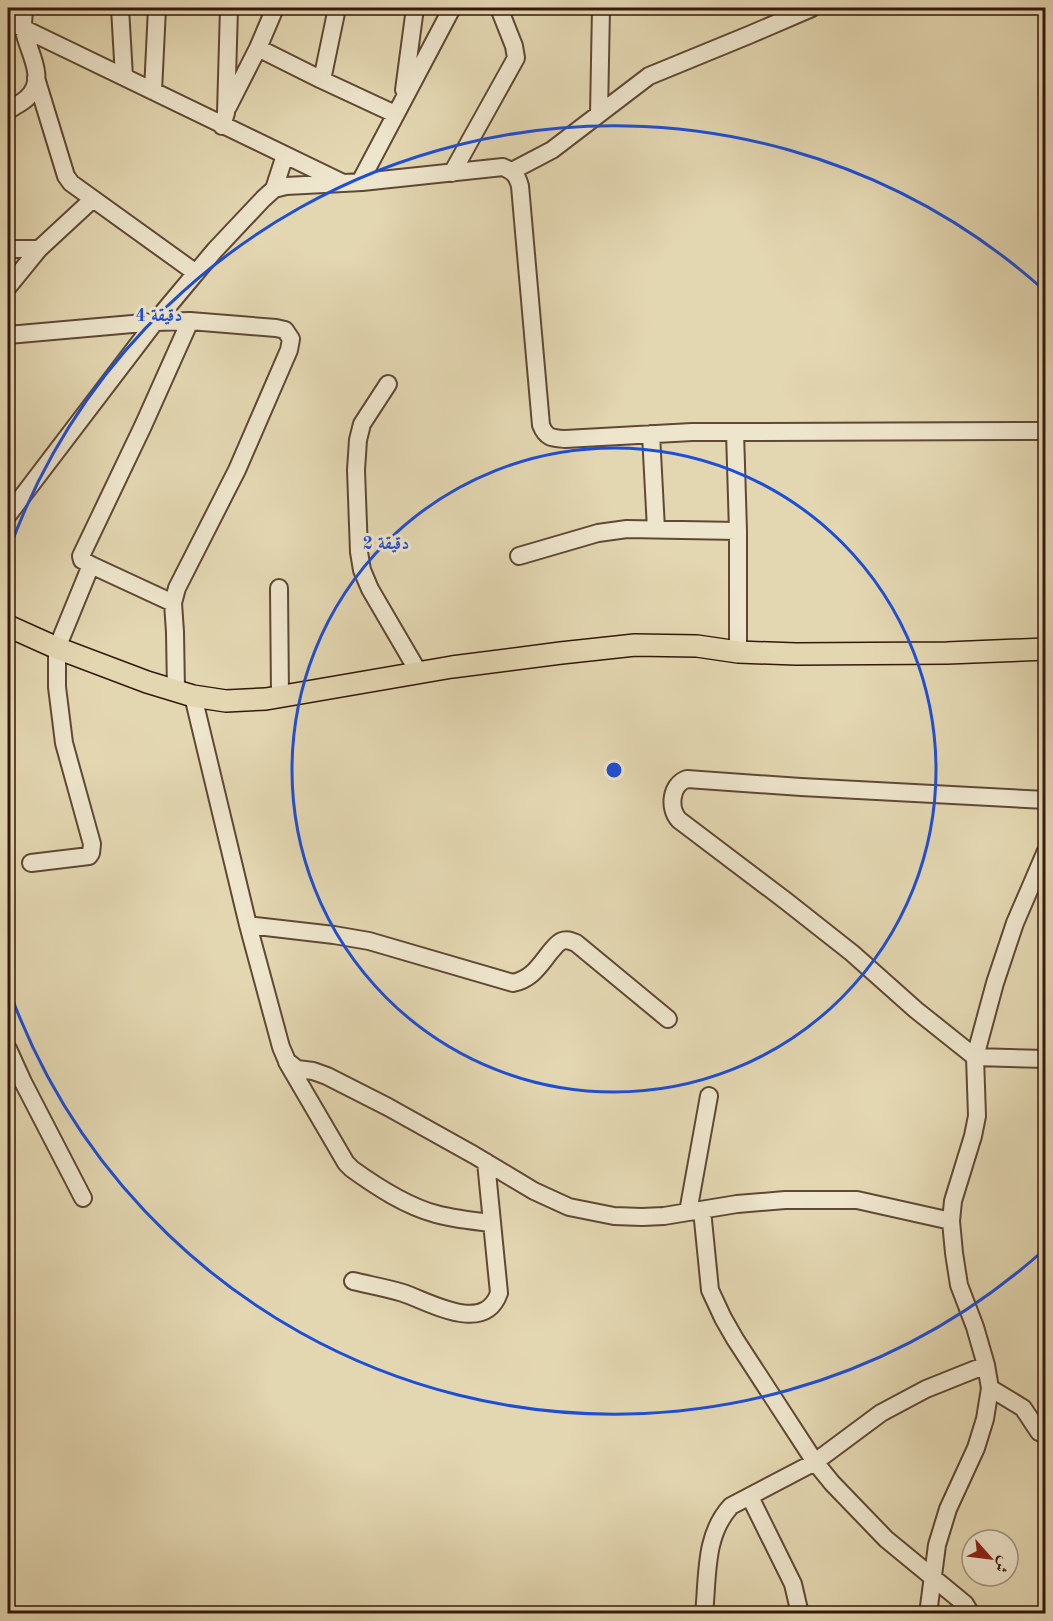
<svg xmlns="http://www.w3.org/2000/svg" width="1053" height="1621" viewBox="0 0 1053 1621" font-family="'Old Standard TT',Amiri,serif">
<rect width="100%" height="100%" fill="#e3d7b1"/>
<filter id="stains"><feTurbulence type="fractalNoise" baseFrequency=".00333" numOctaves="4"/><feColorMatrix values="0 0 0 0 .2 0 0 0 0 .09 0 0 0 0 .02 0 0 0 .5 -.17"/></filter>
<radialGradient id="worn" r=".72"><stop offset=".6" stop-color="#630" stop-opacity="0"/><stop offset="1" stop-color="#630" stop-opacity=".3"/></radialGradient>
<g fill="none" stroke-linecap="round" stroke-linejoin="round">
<g stroke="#604834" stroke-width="20">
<path id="minor" d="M120 8 124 77 343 183
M8 21 124 77
M258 48 322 80 395 114
M36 78 66 176 71 183 196 273
M322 80 337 8
M404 90 415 8
M153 91 157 8
M228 107 258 48 275 8
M8 111C14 106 22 103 27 98 48 79 28 52 24 31 22 24 24 15 24 8
M599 114 601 8
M222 126 226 113 229 8
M512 171 552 150 649 76 749 35 812 8
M452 173 516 58 514 46 499 8
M360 182 452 8
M274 189 285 155
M8 249H39L93 199
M8 287 39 249
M8 335 155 322 190 321 276 328 285 330 291 339 289 350 237 470 177 588 173 603 175 632 176 691
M388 384 362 424 358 440 356 470 359 552 362 570 370 589 419 673
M735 432 738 531V652
M651 434 656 529
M8 515 155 322 215 250 263 199 274 189 286 186 362 182 503 167C514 172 517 175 520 186L541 425C546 438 552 438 565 439L692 432H735L1046 431
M519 556 598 533 627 529 738 531
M91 565 173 603
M279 588 280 696
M193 696 248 925 281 1047 287 1061 297 1069 313 1071 327 1076 388 1107 474 1155 534 1191 569 1207 614 1216 642 1217 664 1216 737 1204 785 1200H857L951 1221
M1046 800 801 787 687 779C671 784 668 808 679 820L786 901 852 953 916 1010 975 1057 1046 1059
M31 863 89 856 91 853 92 844 64 743 57 687V648L91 565 82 560 81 556 143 426 190 321
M248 925 334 935 369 941 513 983C532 979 539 966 551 951 554 948 557 943 562 941 567 939 571 941 576 943L668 1019
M8 1049 23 1082 83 1198
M287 1062 346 1163 352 1169C377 1187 406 1206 436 1214 454 1219 473 1221 492 1223
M702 1210 710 1290 723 1318 735 1339 815 1462 832 1483 886 1539 965 1604 971 1614
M688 1212 709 1096
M353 1281C369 1285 387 1288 403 1293 430 1302 484 1335 499 1293L486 1162
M990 1388 1023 1408 1039 1432 1046 1435
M750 1497 793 1584 800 1614
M704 1614C708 1576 704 1535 731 1506L815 1462 881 1413 926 1389 986 1365
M928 1614 937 1545 948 1509 976 1448 985 1419 990 1388 986 1365 975 1327 959 1285 954 1253 951 1221 953 1201 973 1136 977 1116 975 1057 995 983 1015 923 1046 851"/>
</g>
<g stroke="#34180b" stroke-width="24">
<path id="major" d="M8 626 57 648 147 682 193 696 226 701 266 699 452 667 561 653 635 645 697 646 738 652 796 654 947 653 1046 649"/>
</g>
<use href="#minor" stroke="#ede5cc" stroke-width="16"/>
<use href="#major" stroke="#e3d7b1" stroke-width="21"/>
</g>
<g fill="none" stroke="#1d4ed8" stroke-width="3">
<circle cx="614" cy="770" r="322"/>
<path d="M1045 1249A644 644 0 0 1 9 990M9 550A644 644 0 0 1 1045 291"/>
</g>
<circle cx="614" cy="770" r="9" fill="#1d4ed8" stroke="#ede5cc" stroke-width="3"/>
<g font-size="18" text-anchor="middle" font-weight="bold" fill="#1d4ed8" stroke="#ede5cc" stroke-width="6" stroke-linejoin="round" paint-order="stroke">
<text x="159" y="321">4 دقيقة</text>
<text x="386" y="549">2 دقيقة</text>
</g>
<rect width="1053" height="1621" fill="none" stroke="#e3d7b1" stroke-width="30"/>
<rect x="9" y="9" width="1035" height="1603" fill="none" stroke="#34180b" stroke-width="3"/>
<rect x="15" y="15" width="1023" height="1591" fill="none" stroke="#34180b" stroke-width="1.5"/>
<g transform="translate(990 1558) rotate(118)"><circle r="28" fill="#ede5cc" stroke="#a3937f" stroke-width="1.5"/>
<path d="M0-4.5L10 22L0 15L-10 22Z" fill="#8f2418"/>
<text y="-9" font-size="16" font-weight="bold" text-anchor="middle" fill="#34180b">ش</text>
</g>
<rect width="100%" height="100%" filter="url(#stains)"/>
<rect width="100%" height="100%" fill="url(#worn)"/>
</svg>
